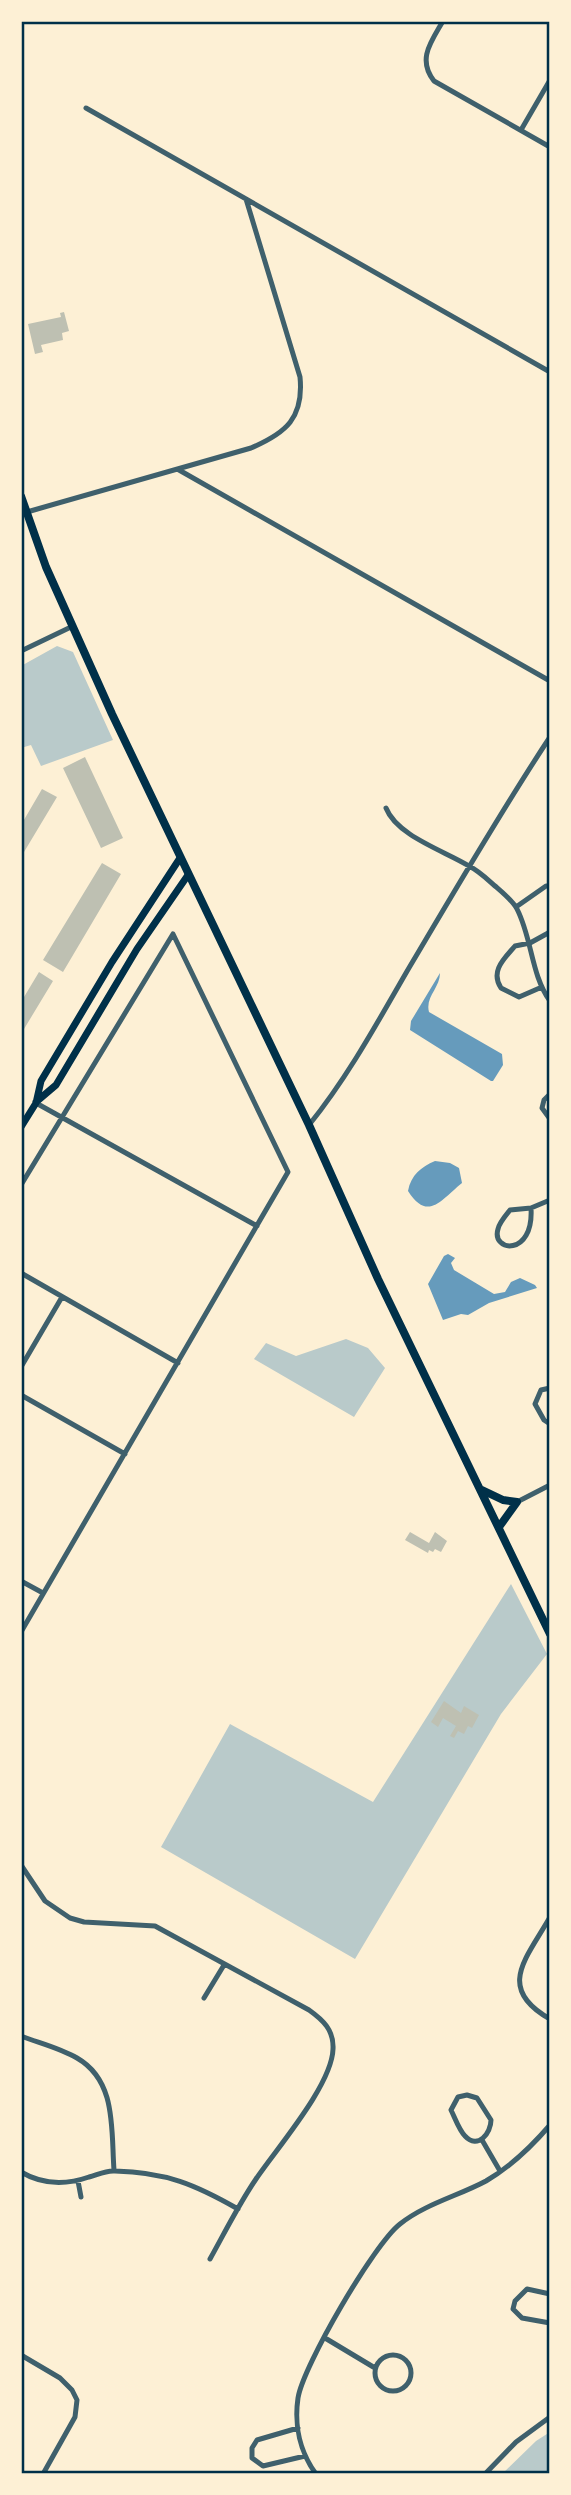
<svg xmlns="http://www.w3.org/2000/svg" width="571" height="2495" viewBox="0 0 571 2495" font-family="Cabin,sans-serif">
<rect width="100%" height="100%" fill="#fdf0d5"/>
<path fill="#b9caca" d="M57 646 73 652 113 740 41 766 31 745 21 748V666Z
M346 1339 368 1348 385 1368 354 1417 254 1359 266 1343 296 1356Z
M511 1584 547 1654 501 1714 355 1959 161 1847 230 1724 373 1802Z
M550 2432V2474H502L536 2441Z"/>
<path fill="#669bbc" d="M440 973C440 988 425 997 429 1012L502 1054 503 1065 493 1081H491L410 1030 411 1021Z
M435 1161 450 1163 459 1168 462 1183C441 1200 428 1222 408 1191 411 1175 421 1167 435 1161Z
M448 1254 455 1258 451 1263 454 1270 494 1294 505 1292 511 1282 520 1278 535 1285 537 1288 489 1303 468 1315 461 1314 443 1320 428 1284 444 1256Z"/>
<path fill="#bec0b2" d="M64 312 69 331 62 333 63 340 41 345 43 352 35 354 28 324 61 317 60 313Z
M85 757 123 838 101 848 63 768Z
M42 789 57 797 21 857V825Z
M102 863 121 874 63 972 43 960Z
M39 972 53 981 21 1034V1002Z
M410 1532 429 1543 435 1532 447 1541 441 1552 435 1549 433 1552 429 1550 428 1553 405 1540Z
M444 1701 461 1713 464 1706 479 1715 472 1728 468 1726 464 1734 458 1731 454 1738 450 1736 456 1726 443 1718 438 1727 431 1722Z"/>
<g fill="none" stroke-linecap="round" stroke-linejoin="round">
<path stroke="#3f606c" stroke-width="5" d="M443 21C431 42 417 59 434 81L550 147
M86 108 550 372
M521 130 550 80
M179 470 550 681
M27 512 251 448C286 433 304 418 300 377L246 199
M21 651 71 627
M386 808C397 836 445 851 469 866 479 871 487 879 495 886 502 892 513 901 517 909 532 938 531 975 550 1001
M516 907 546 886H550
M542 987 519 997 501 988C490 971 504 959 515 946L530 943 550 932
M550 1094 544 1100 542 1108 550 1119
M36 1103 257 1226
M309 1125C347 1078 376 1025 406 973 453 894 499 814 550 737
M21 1185 173 934 288 1172 21 1632
M531 1208C534 1257 491 1252 498 1229 499 1223 506 1215 510 1210L531 1208 550 1200
M21 1273 178 1363
M21 1367 62 1297
M550 1388 541 1390 535 1404 544 1420 550 1424
M21 1395 125 1454
M517 1502 550 1485
M21 1581 43 1593
M21 1865 45 1901 70 1918 84 1922 155 1926 309 2010C323 2020 334 2030 333 2049 332 2085 277 2148 256 2179 239 2204 225 2232 210 2259
M550 1917C527 1958 495 1988 550 2019
M204 1998 224 1965
M21 2036C39 2043 60 2048 77 2058 117 2081 111 2130 114 2170
M467 2095 477 2098 491 2120C491 2133 478 2150 465 2136 459 2130 455 2118 451 2110L458 2097Z
M482 2140 500 2171
M21 2172C43 2185 66 2185 89 2177 97 2175 106 2170 115 2171 166 2172 196 2185 238 2209
M78 2181 81 2197
M550 2294 527 2289 515 2301 513 2309 522 2318 550 2323
M325 2338 375 2368
M375 2373a18 18 0 1 1 36 0a18 18 0 1 1-36 0Z
M21 2355 60 2378 72 2390 77 2400 75 2417 43 2474
M298 2428 257 2440 252 2448V2458L263 2466 305 2456
M316 2474C300 2452 294 2425 298 2398 303 2366 374 2244 400 2224 425 2204 458 2196 486 2181 510 2167 532 2146 550 2125
M485 2474 516 2442 550 2417"/>
<path stroke="#003049" stroke-width="7" d="M36 1102 56 1085 137 949 188 875
M21 1127 36 1103 41 1081 112 962 180 858"/>
<path stroke="#003049" stroke-width="8" d="M21 496 46 567 112 714 309 1125 378 1279 550 1634
M482 1490 503 1500 517 1502 499 1527"/>
</g>
<rect width="571" height="2495" fill="none" stroke="#fdf0d5" stroke-width="46"/>
<rect x="23" y="23" width="525" height="2449" fill="none" stroke="#003049" stroke-width="2.5"/>
</svg>
